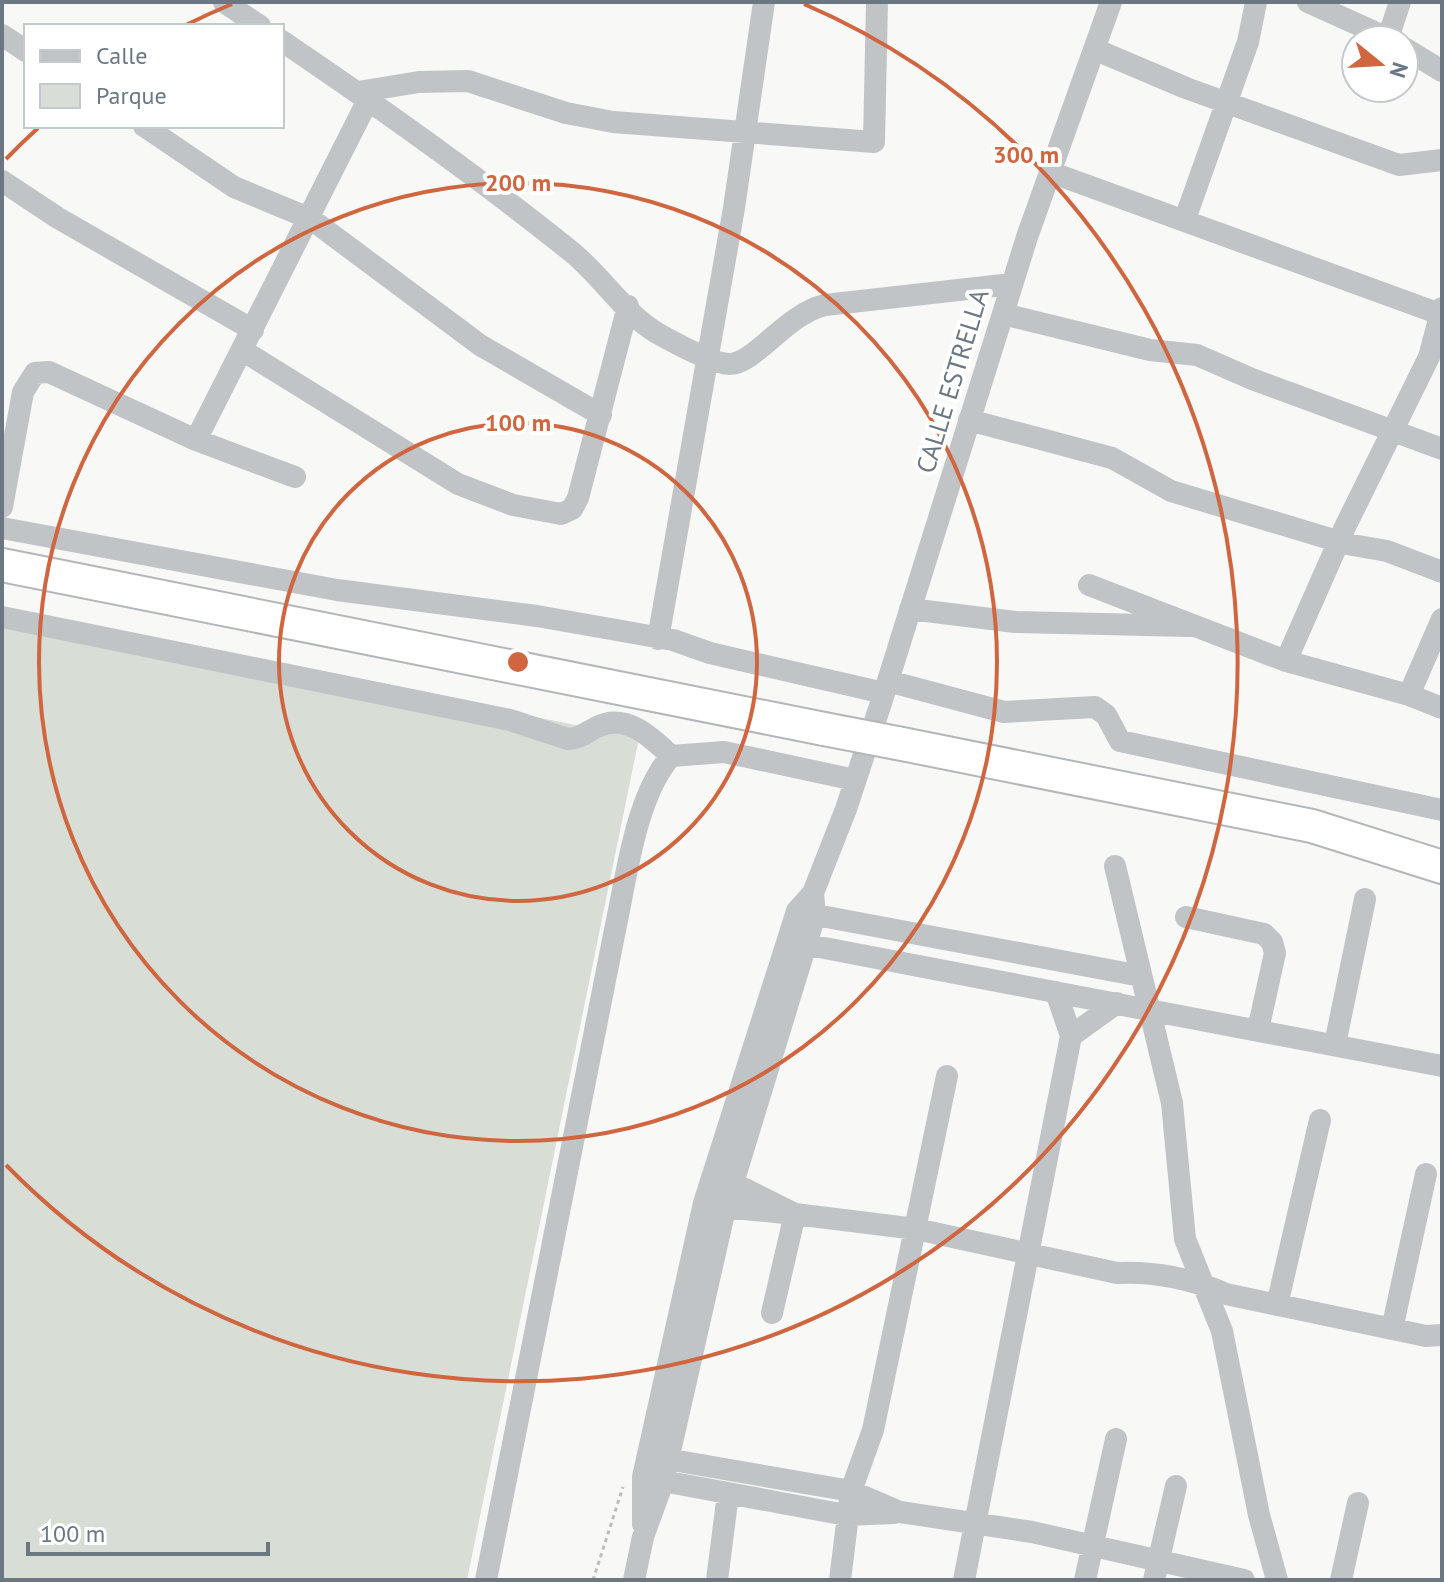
<svg xmlns="http://www.w3.org/2000/svg" width="1444" height="1582" viewBox="0 0 1444 1582" font-family="'PT Sans',sans-serif">
<rect width="100%" height="100%" fill="#f8f8f6"/>
<path fill="#d8ddd6" d="M2 608 639 738 467 1580H2Z"/>
<g fill="none" stroke-linecap="round" stroke-linejoin="round">
<g stroke="#b4b7ba" stroke-width="36">
<path id="highway" d="M2 565 824 729
M897 743 1312 826 1442 867"/>
</g>
<path stroke="#babdbf" stroke-width="3" stroke-dasharray="4 4" stroke-linecap="butt" d="M593 1580 623 1487"/>
<path stroke="#c0c4c7" stroke-width="22" d="M224 2 260 26
M1308 2 1392 40
M2 35 26 51
M1388 38 1400 2
M282 41C381 108 480 178 573 253 602 277 625 314 657 333 673 342 711 363 729 364 754 365 786 314 825 305L1012 284
M1404 48 1442 71
M1094 49 1186 88 1399 165 1442 160
M358 92 419 82 468 81 566 113 613 122 874 142 877 2
M144 126 234 187 311 219 480 345 601 415
M1050 172 1440 314
M2 181 58 218 253 330
M1185 219 1248 42 1256 2
M1003 314 1150 350 1197 355 1252 379 1442 449
M242 350 458 484 513 505 561 514 572 509 578 498 628 306
M969 420 1112 458 1171 491 1347 544 1387 551 1442 572
M196 440 368 100
M2 507 23 392 35 373 49 372 196 440 295 477
M2 528 337 590 537 616 673 640 710 653 884 693
M1089 585 1286 661 1409 695 1442 619
M910 609 1015 622 1188 626
M2 617 510 720 568 739C579 739 587 732 597 727 626 712 652 738 671 756
M658 639 734 208 764 2
M1286 661 1345 527 1429 357 1442 308
M888 681 1004 712 1095 707 1106 715 1120 741 1442 810
M1409 695 1442 708
M1115 866 1172 1103 1185 1239 1222 1331 1259 1515 1277 1580
M800 912 1141 976
M1186 917 1264 934 1272 942 1275 953 1258 1030
M793 942 1442 1066
M1071 1036 1117 1003
M1335 1044 1365 899
M712 1177 733 1183 795 1214 916 1229 1117 1273C1154 1271 1193 1279 1226 1294L1426 1336 1442 1335
M713 1206 795 1214 772 1313
M1277 1305 1320 1120
M1392 1329 1426 1174
M655 1457 851 1491 900 1512 1032 1532 1244 1580
M652 1479 846 1515 894 1513
M643 1524V1477L704 1203 797 911 813 893
M486 1580 616 925C627 874 636 796 671 756L724 752 855 780
M634 1580 643 1537 663 1482 725 1209 815 915 813 893 846 809 881 703 1027 237 1111 2
M717 1580 728 1494
M840 1580 851 1491 873 1430 947 1076
M964 1580 1071 1036 1056 992
M1085 1580 1116 1439
M1154 1580 1176 1486
M1341 1580 1358 1503"/>
<use href="#highway" stroke="#fff" stroke-width="32"/>
<g stroke="#b4b7ba" stroke-width="36" stroke-linecap="butt">
<path id="highway-bridge" d="M824 729 897 743"/>
</g>
<use href="#highway-bridge" stroke="#fff" stroke-width="32"/>
</g>
<g fill="none" stroke="#cf6640" stroke-width="4">
<circle cx="518" cy="662" r="239"/>
<circle cx="518" cy="662" r="479"/>
<path d="M6 159A718 718 0 0 1 38 128M186 25A718 718 0 0 1 232 4M804 4A718 718 0 1 1 6 1165"/>
</g>
<g text-anchor="middle" dominant-baseline="central" stroke-width="8" stroke-linejoin="round" paint-order="stroke">
<g font-size="26" fill="#6b7884" stroke="#fff">
<text transform="translate(952 381) rotate(-73)">CALLE ESTRELLA</text>
</g>
</g>
<circle cx="518" cy="662" r="12" fill="#cf6640" stroke="#fff" stroke-width="4"/>
<g font-size="24" text-anchor="middle" font-weight="bold" fill="#cf6640" stroke="#fff" stroke-width="8" stroke-linejoin="round" paint-order="stroke">
<text x="1026" y="163">300 m</text>
<text x="518" y="191">200 m</text>
<text x="518" y="431">100 m</text>
</g>
<rect width="1444" height="1582" fill="none" stroke="#6b7884" stroke-width="8"/>
<rect x="24" y="24" width="260" height="104" fill="#ffffff" stroke="#c4c9ce" stroke-width="2"/>
<rect x="40" y="50" width="40" height="12" fill="#c0c4c7" stroke="#c4c9ce" stroke-width="2"/>
<text x="96" y="64" font-size="24" fill="#6b7884">Calle</text>
<rect x="40" y="84" width="40" height="24" fill="#d8ddd6" stroke="#c4c9ce" stroke-width="2"/>
<text x="96" y="104" font-size="24" fill="#6b7884">Parque</text>
<g transform="translate(1380 64) rotate(108)"><circle r="38" fill="#ffffff" stroke="#c4c9ce" stroke-width="2"/>
<path d="M0-6L14 30L0 20L-14 30Z" fill="#cf6640"/>
<text y="-12" font-size="22" font-weight="bold" text-anchor="middle" fill="#6b7884">N</text>
</g>
<path d="M28 1542v12h240v-12" fill="none" stroke="#6b7884" stroke-width="4"/>
<text x="40" y="1542" font-size="24" fill="#6b7884" stroke="#ffffff" stroke-width="6" paint-order="stroke">100 m</text>
</svg>
